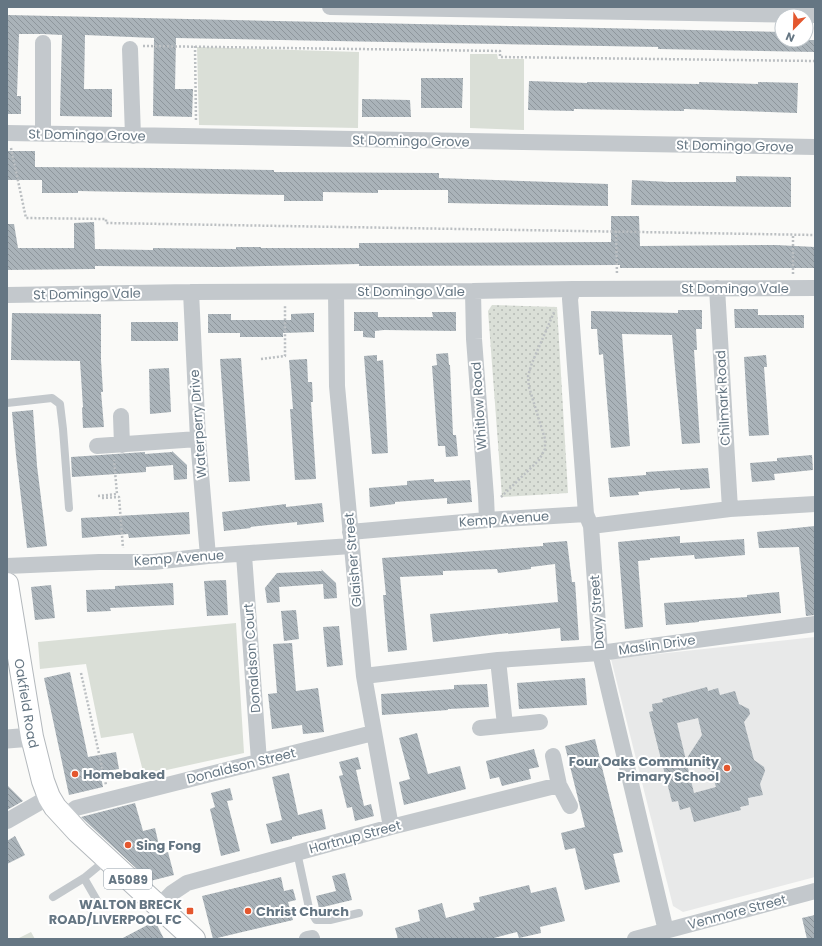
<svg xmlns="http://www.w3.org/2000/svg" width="822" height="946" viewBox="0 0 822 946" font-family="Poppins,sans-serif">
<defs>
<pattern id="park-dots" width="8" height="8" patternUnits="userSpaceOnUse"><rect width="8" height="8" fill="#dadfd7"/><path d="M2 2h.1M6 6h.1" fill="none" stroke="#b4b9b4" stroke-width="1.8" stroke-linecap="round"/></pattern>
<pattern id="building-back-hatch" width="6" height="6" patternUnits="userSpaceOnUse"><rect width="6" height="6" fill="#aab3b9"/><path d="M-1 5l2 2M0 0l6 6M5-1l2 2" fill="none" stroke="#8e969c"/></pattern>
</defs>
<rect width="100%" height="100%" fill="#fafaf8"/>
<path fill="#e8e9e9" d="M815 637V877L683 912 673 906 611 659Z"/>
<path fill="#dadfd7" d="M197 47 359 52 358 128 199 125Z
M470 54H497L498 59H524V130L470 128Z
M236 623 244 753 144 775 133 733 101 738 86 664 40 669 38 642Z
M31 932 35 939H17Z"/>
<path fill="url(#park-dots)" d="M492 305 557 307 568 493 502 497 488 311Z"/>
<path fill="url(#building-back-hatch)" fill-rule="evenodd" d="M7 15 782 32V40H815V52L658 49V47L176 38 175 89H193L192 117 153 116 154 38 85 35 84 89H112V117L60 116 62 35 43 34H19L17 96H7Z
M421 78H463L462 108H421Z
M529 81 587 83V82L699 84V82L758 84V82L798 83 797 113 684 109V111L574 109V111L528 110Z
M7 96H21V114H7Z
M362 99 410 100 411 117H362Z
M7 151H35V167L158 168 274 170V172L439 173V178L608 184V206L448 203V190H378V193L323 192V201H284V195L78 191V193H42V180H7Z
M736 176 791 177V207L631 205 632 180 668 182H736Z
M611 216H639L640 246 776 245 815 247V268H620V265L359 266V264L219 267 95 266V269L7 270V224H14L18 248H74V223L94 222 95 249 153 250V248L236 249V247H261V248H359V243L611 242Z
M734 309H758V315H804V328H735Z
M678 310H702V329H696L697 350H694L700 443 682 444 672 335 622 334 630 446 611 448 603 354 599 355 597 329H591V311L678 313Z
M354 312H378V317H433L432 312H456V331L384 330 375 331V338L363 337V331H354Z
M12 313 101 314V360L103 392H101L104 427 83 428 82 408 83 407 80 361 11 360Z
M314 313V332L283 333V337H240V333H208V314H231V320H291V314Z
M131 322H178V341H131Z
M448 353 449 365H450L453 435H456L458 456 446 457 445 446H438L432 366 437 365 436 354Z
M377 355V361L383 360 388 453 372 454 364 356Z
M766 355 767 367H764L769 435 749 436 744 357Z
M241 358 250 481 229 482 220 359Z
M307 359 308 382H312L313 402H311L316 479 295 480 290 409H293L289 360Z
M169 368 171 412 150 414 149 369Z
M33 410 37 466 47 546 27 548 16 455 12 412Z
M172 451 187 465V479L174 480 173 465 146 467V472L72 477 71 457 145 452V454L172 452Z
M812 455 813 470 774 474 775 480 752 482 750 463 777 461V458Z
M708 468 710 488 680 490V488L638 492 639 495 610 497 608 478 646 475V472Z
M434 479V482L470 480 472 502 447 504V498L395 502V504L370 507 369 488 407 485V481Z
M322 503 324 522 297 525V522L250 527 251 528 224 531 222 512 286 504V507Z
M189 512 190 534 129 538 128 534 82 538 81 518Z
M815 526V615L806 616 799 547 759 548 757 532Z
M680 536V543L744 539 745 555 695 559 694 555 650 558V560L638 561 643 627 625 629 618 542Z
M567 541 572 582H575L579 640 561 641 560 628 508 634V633L433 642 430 614 558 602 555 564 531 567V569L498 573 497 569 443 571V575L400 577 407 650 388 652 383 595H386L382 558 543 546V543Z
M321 569 336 583 337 598 324 599 323 584 308 585 279 587 280 602 267 603 265 588 264 589 277 573 322 571Z
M226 580 228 615 207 616 204 581Z
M173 583 174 605 110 608 111 611 87 612 86 590 115 589V586Z
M51 585 55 618 35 620 31 587Z
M779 592 781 613 699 621V622L666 625 664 603 747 597V595Z
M296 610 299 639 284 641 281 611Z
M339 626 343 665 327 667 323 627Z
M292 643 296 691 318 688 324 732 303 734 302 725 272 729 268 694 277 693 273 644Z
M70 672 88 757 116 752 119 769 100 772 103 787 69 795 44 678Z
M585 678 587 705 519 709 517 683Z
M487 684 489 707 448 709V710L382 715 381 694 454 689V685Z
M707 687 708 691 718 688 720 695 735 691 739 704 749 709 750 714 744 722 754 760 764 767 765 771 760 784 763 795 748 798 749 805 740 807 741 810 694 822 690 807 680 810 678 801 672 802 649 712 653 711 652 704 663 702 662 699ZM698 718 702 735 687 758 711 770 716 787 694 793 677 723Z
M417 733 428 774 460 766 466 789 404 805 399 782 410 779 399 738Z
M595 739 623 852 613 854 620 882 585 890 575 848 565 850 561 833 585 827 565 746Z
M534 749 539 767 529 769 531 779 502 786 499 777 490 779 486 761Z
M358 757 361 769 356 770 364 806 371 804 374 816 355 821 352 807 347 808 339 776 343 775 339 762Z
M289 773 298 815 322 809 326 829 292 837V839L271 844 266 824 282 820 272 777Z
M7 785 23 801 7 810Z
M230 788 233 800 227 801 240 851 221 856 210 809 215 807 211 793Z
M135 803 143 831 155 828 161 854 168 852 174 875 150 881 81 817Z
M15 836 25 855 7 864V841Z
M345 873 352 900 319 908 316 896 336 891 332 876Z
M281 877 284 891 293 889 296 900 288 902 293 920 213 939 202 896Z
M529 885 531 893 556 887 565 921 540 927 541 933 519 938 517 932 490 939H398L395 928 420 921 418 910 442 903 446 918 475 910 473 903 480 902 479 897Z
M815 915V939H807L802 918Z
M155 921 164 939H121Z"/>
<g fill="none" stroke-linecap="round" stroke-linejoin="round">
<g stroke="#b4b9bd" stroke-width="24">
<g id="trunk">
<path id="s1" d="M7 584 32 737 43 781 49 797 55 807 78 832 194 939"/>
</g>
</g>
<path stroke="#bbbfc2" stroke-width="2.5" stroke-dasharray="2 2" stroke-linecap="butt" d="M143 46 500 51V57L815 61
M195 46 196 122
M11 148 26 218 106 219V223L815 235
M616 231 617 275
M793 274V234
M261 359 285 356V305
M98 496 117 494 114 460
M501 497 539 460 545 449V439L529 387 528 376 532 363 555 310
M102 498 119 497 123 548
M81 673 106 785"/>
<path stroke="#c3c8cc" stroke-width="8" d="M7 403 52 398 60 404 63 429 69 508
M297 852 309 908 316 920H330L359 913
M84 878 99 904
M53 897 84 878 101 864 107 861"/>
<path stroke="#c3c8cc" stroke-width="16" d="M330 7 815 15
M130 49 133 136
M7 133 815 147
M43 134V43
M717 288 730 509
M573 289 570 299 586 514 591 526 600 653 666 931
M473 291 474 339 486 497 487 520
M191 292 198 439 208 556
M336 292 337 386 364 676 391 827
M7 295 191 292 473 291 573 289 815 288
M121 416 122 445
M97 446 198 439
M591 526 730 509 815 504
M350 532 487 520 586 514
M244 555 259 761
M7 566 99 562H153L208 556 351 546
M498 660 505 725
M364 676 498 660 600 653 815 624
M480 728 540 722
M553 756 559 785 570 806
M64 817 76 808 373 733
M7 821 49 797
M159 906 172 893 187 883 391 827 559 785
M307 939 312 938
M635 939 815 891"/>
<path stroke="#c3c8cc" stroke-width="19" d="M7 739 32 737"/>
<use href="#trunk" stroke="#fff" stroke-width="22"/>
</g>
<g fill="#e4572e" stroke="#fff" stroke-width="1.5">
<circle cx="727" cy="768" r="4"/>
<circle cx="75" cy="774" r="4"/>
<circle cx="128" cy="845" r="4"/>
<rect x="186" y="907" width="8" height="8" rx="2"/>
<circle cx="248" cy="911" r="4"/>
</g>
<g text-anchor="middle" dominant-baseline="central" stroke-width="4" stroke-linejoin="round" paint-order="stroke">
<rect fill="#fff" stroke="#939fa8" stroke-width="1" x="104" y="869" width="48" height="20" rx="3"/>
<g font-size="12" font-weight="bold" fill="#657683">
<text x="128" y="879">A5089</text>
</g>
<g font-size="13" fill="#657683" stroke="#fff">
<text transform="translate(87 135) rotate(1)">St Domingo Grove</text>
<text transform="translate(411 141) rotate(1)">St Domingo Grove</text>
<text transform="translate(735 146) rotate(1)">St Domingo Grove</text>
<text x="735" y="288">St Domingo Vale</text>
<text x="411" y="291">St Domingo Vale</text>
<text transform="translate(87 294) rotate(-1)">St Domingo Vale</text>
<text transform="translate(723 398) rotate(-93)">Chilmark Road</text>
<text transform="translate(479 406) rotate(-94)">Whitlow Road</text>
<text transform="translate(198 424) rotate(-94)">Waterperry Drive</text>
<text transform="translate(504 519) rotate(-4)">Kemp Avenue</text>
<text transform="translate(179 558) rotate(-4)">Kemp Avenue</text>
<text transform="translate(353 560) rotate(-95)">Glaisher Street</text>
<text transform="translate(597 612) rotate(-94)">Davy Street</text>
<text transform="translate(657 645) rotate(-8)">Maslin Drive</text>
<text transform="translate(252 658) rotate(-94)">Donaldson Court</text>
<text stroke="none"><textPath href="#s1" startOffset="121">Oakfield Road</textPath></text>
<text transform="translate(241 766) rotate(-14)">Donaldson Street</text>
<text transform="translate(355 837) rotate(-15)">Hartnup Street</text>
<text transform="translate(737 912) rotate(-15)">Venmore Street</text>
</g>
<g font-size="13" font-weight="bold" fill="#657683" stroke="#fff" text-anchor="start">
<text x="719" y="761" text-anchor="end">Four Oaks Community<tspan x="719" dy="15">Primary School</tspan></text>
<text x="83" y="774">Homebaked</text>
<text x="136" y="845">Sing Fong</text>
<text x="182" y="904" text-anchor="end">WALTON BRECK<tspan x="182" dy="15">ROAD/LIVERPOOL FC</tspan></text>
<text x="256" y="911">Christ Church</text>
</g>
</g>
<rect width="822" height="946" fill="none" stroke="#657683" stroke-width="16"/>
<g transform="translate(794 28) rotate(203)"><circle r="19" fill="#ffffff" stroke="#c1c8cd"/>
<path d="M0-3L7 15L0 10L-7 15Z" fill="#e4572e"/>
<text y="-6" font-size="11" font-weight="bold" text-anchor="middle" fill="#657683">N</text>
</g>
</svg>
